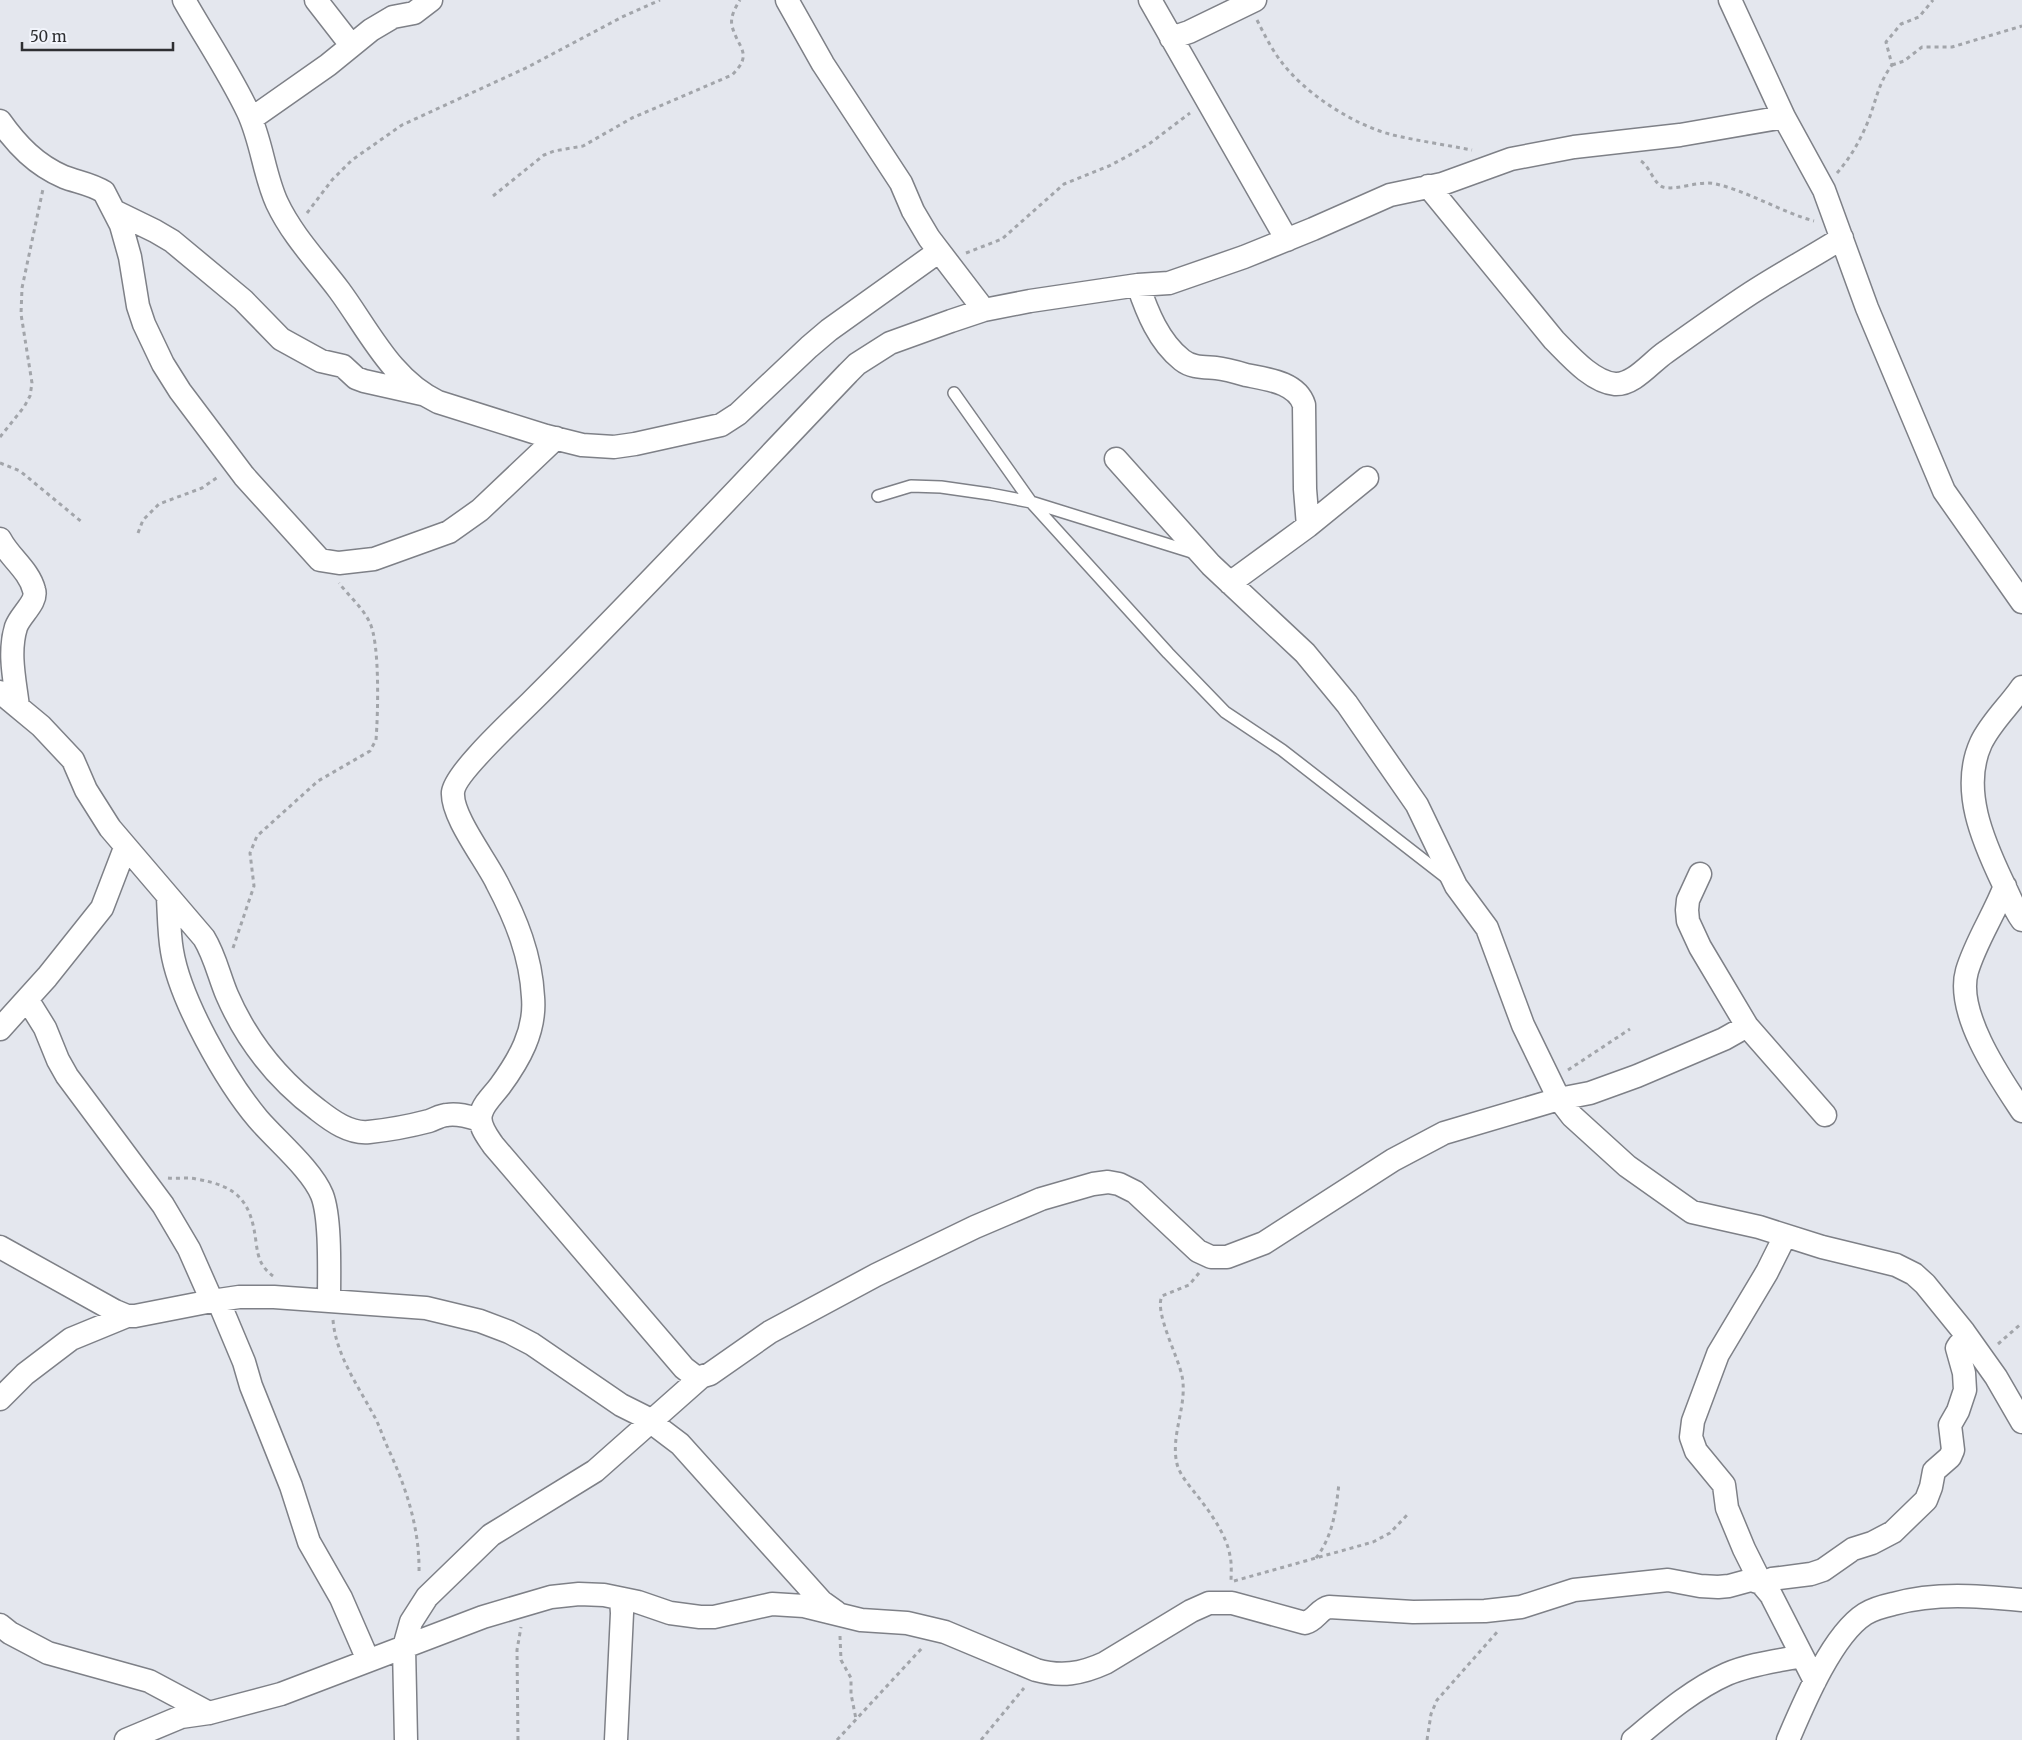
<svg xmlns="http://www.w3.org/2000/svg" width="2022" height="1740" viewBox="0 0 2022 1740" font-family="Merriweather,serif">
<rect width="100%" height="100%" fill="#e4e7ee"/>
<g fill="none" stroke-linecap="round" stroke-linejoin="round">
<g stroke="#7e8087" stroke-width="14">
<path id="service" d="M954 393 1031 502 1168 653 1225 712 1282 750 1448 879
M878 496 911 486 941 487 990 494 1031 502 1195 553"/>
</g>
<g stroke="#7e8087" stroke-width="25">
<path id="minor" d="M184 0C205 37 230 74 248 112 262 142 264 175 277 203 292 235 317 261 339 290 368 329 391 380 438 402L546 436 582 445 614 447 635 444 721 425 738 414 809 347 829 330 938 252
M316 0 351 45
M787 0 823 64 901 183 913 211 929 238 984 310
M1150 0 1287 240
M1730 0 1784 117 1824 190 1867 308 1944 491 2022 602
M1171 38 1189 32 1255 0
M251 119 328 65 371 30 393 17 414 13 431 0
M0 121C17 145 36 165 64 177 77 182 92 184 104 192L121 225 130 257 138 306 144 324 163 364 180 391 244 476 320 560 339 563 374 559 449 532 480 510 556 438
M1428 186 1554 340C1569 355 1592 382 1615 384 1634 385 1651 362 1666 352 1694 332 1722 312 1751 293 1780 274 1812 257 1842 238
M116 212 155 231 172 241 243 300 281 339 321 361 343 366 356 378 364 381 422 394
M1138 285C1147 312 1159 342 1182 360 1192 368 1204 367 1216 368 1226 369 1236 372 1246 375 1266 379 1297 382 1304 405L1305 489 1308 526
M1116 459 1211 565 1305 653 1347 704 1417 805 1456 886 1487 928 1523 1025 1559 1099 1572 1116 1627 1166 1692 1212 1759 1227 1822 1247 1896 1265 1914 1274 1925 1284 1964 1332 1996 1377 2022 1422
M0 539C9 557 29 570 34 590 38 602 20 615 16 627 8 653 15 681 18 707
M1230 583 1308 526 1367 478
M2022 687C2009 706 1991 722 1981 743 1960 789 1983 841 2003 883 2009 895 2014 909 2022 920
M0 692 41 726 73 760 86 790 110 828 204 938C215 956 219 976 227 995 247 1041 278 1080 318 1110 332 1121 350 1134 369 1132 388 1130 410 1126 429 1121 435 1119 441 1115 447 1115 458 1113 470 1117 480 1120
M1700 874 1688 900 1687 910 1688 921 1700 947 1747 1026 1825 1115
M2005 886C1994 915 1976 941 1967 971 1955 1013 2000 1078 2022 1111
M168 898C169 915 169 934 172 951 180 1000 226 1081 258 1119 277 1141 312 1170 322 1195 331 1218 329 1274 329 1301
M27 999 45 1028 58 1060 67 1076 163 1205 189 1249 212 1301
M1747 1026 1724 1039 1637 1076 1590 1093 1559 1099 1444 1133 1393 1160 1264 1243 1227 1257H1211L1198 1251 1135 1192 1119 1184 1108 1182 1093 1184 1041 1199 975 1227 876 1275 770 1332 710 1374 697 1378 684 1368 493 1145C487 1136 478 1125 481 1114 483 1104 494 1094 500 1086 519 1060 536 1031 533 997 531 956 516 919 497 883 486 860 451 816 453 792 455 773 516 717 532 701 640 594 743 483 848 373L857 364 890 343 951 321 984 310 1030 301 1138 285 1169 283 1244 257 1313 229 1390 195 1442 184 1511 159 1574 147 1680 135 1784 117
M0 1029 47 977 102 908 125 848
M1785 1236 1767 1272 1718 1354 1693 1421 1691 1437 1696 1451 1724 1485 1727 1508 1744 1549 1761 1583 1772 1579 1811 1574 1823 1570 1853 1549 1872 1543 1893 1532 1926 1500 1931 1487 1934 1471 1950 1457 1953 1450 1950 1425 1958 1411 1965 1390 1964 1373 1957 1348 1959 1345 1968 1338
M0 1247 115 1311 127 1316H135L212 1301 239 1297H274L426 1308 480 1321 509 1332 532 1344 621 1405 643 1416 680 1444 822 1602 836 1612
M218 1300 244 1362 251 1386 291 1486 309 1542 341 1598 368 1660
M0 1399 25 1374 71 1339 127 1316
M0 1625 10 1633 48 1653 149 1681 209 1713
M126 1740 181 1717 209 1713 281 1694 483 1617 551 1597 579 1594 604 1595 638 1602 670 1613 700 1617H714L772 1604 804 1606 861 1620 907 1623 945 1632 1036 1670C1061 1677 1081 1674 1105 1663L1191 1611 1209 1603H1232L1305 1623C1316 1620 1319 1609 1329 1607L1413 1612 1485 1611 1521 1607 1574 1590 1668 1580 1700 1586 1718 1587 1729 1586 1751 1580 1761 1583 1771 1595 1815 1681
M406 1740 404 1647 411 1622 427 1597 491 1535 595 1471 700 1378
M616 1740 622 1613 621 1599
M1633 1740C1662 1716 1693 1689 1727 1674 1751 1664 1777 1661 1802 1656
M1788 1740C1803 1705 1832 1635 1865 1614 1873 1609 1884 1606 1893 1604 1936 1592 1979 1596 2022 1600"/>
</g>
<path stroke="#a2a5aa" stroke-width="3" stroke-dasharray="4 4" stroke-linecap="butt" d="M1257 20C1264 34 1271 48 1280 60 1304 93 1353 125 1393 135 1419 141 1446 145 1472 150
M1892 65 1904 61 1922 47H1952L2022 26
M1641 161C1650 167 1654 184 1663 187 1677 191 1698 180 1716 184 1750 192 1781 212 1814 221
M1837 173C1851 157 1861 139 1869 119 1876 100 1879 82 1892 65L1886 42 1901 24 1919 17 1933 0
M493 196 544 155 554 151 583 146 632 118 732 75C754 53 738 49 732 26 730 17 735 8 740 0
M307 213 332 180 352 160 402 125 528 67 622 17 660 0
M966 253 1002 239 1064 184 1109 166 1126 157 1149 144 1190 113
M0 437 24 407 30 396 32 383 21 314 22 288 43 189
M0 463 20 471 83 523
M138 533 143 520 159 504 202 488 218 477
M233 948 254 886 250 853 257 836 318 781 370 751 376 740C378 714 380 645 370 623 363 608 349 596 339 583
M1568 1070 1630 1029
M168 1178C177 1179 187 1177 196 1179 238 1186 251 1201 256 1242 258 1257 260 1266 273 1276
M1199 1273 1189 1285 1162 1296C1154 1312 1178 1356 1182 1376 1188 1405 1170 1435 1177 1464 1180 1475 1188 1484 1195 1493 1208 1509 1227 1535 1230 1556 1232 1564 1231 1574 1231 1583
M333 1320C336 1355 357 1384 373 1414 379 1424 382 1435 387 1446 406 1487 420 1528 419 1574
M1998 1344 2022 1323
M1316 1558C1333 1536 1336 1510 1339 1483
M1234 1581 1373 1542 1390 1533 1408 1514
M840 1636 841 1660 851 1678V1694L856 1719
M518 1740 517 1650 521 1627
M837 1740 922 1648
M981 1740 1024 1688
M1427 1740 1431 1714 1437 1700 1498 1631"/>
<use href="#service" stroke="#fff" stroke-width="11"/>
<use href="#minor" stroke="#fff" stroke-width="22"/>
</g>
<path d="M22 42v8h151v-8" fill="none" stroke="#2e2f32" stroke-width="2.5"/>
<text x="30" y="42" font-size="15" fill="#2e2f32" stroke="#f1f4fb" stroke-width="4" paint-order="stroke">50 m</text>
</svg>
